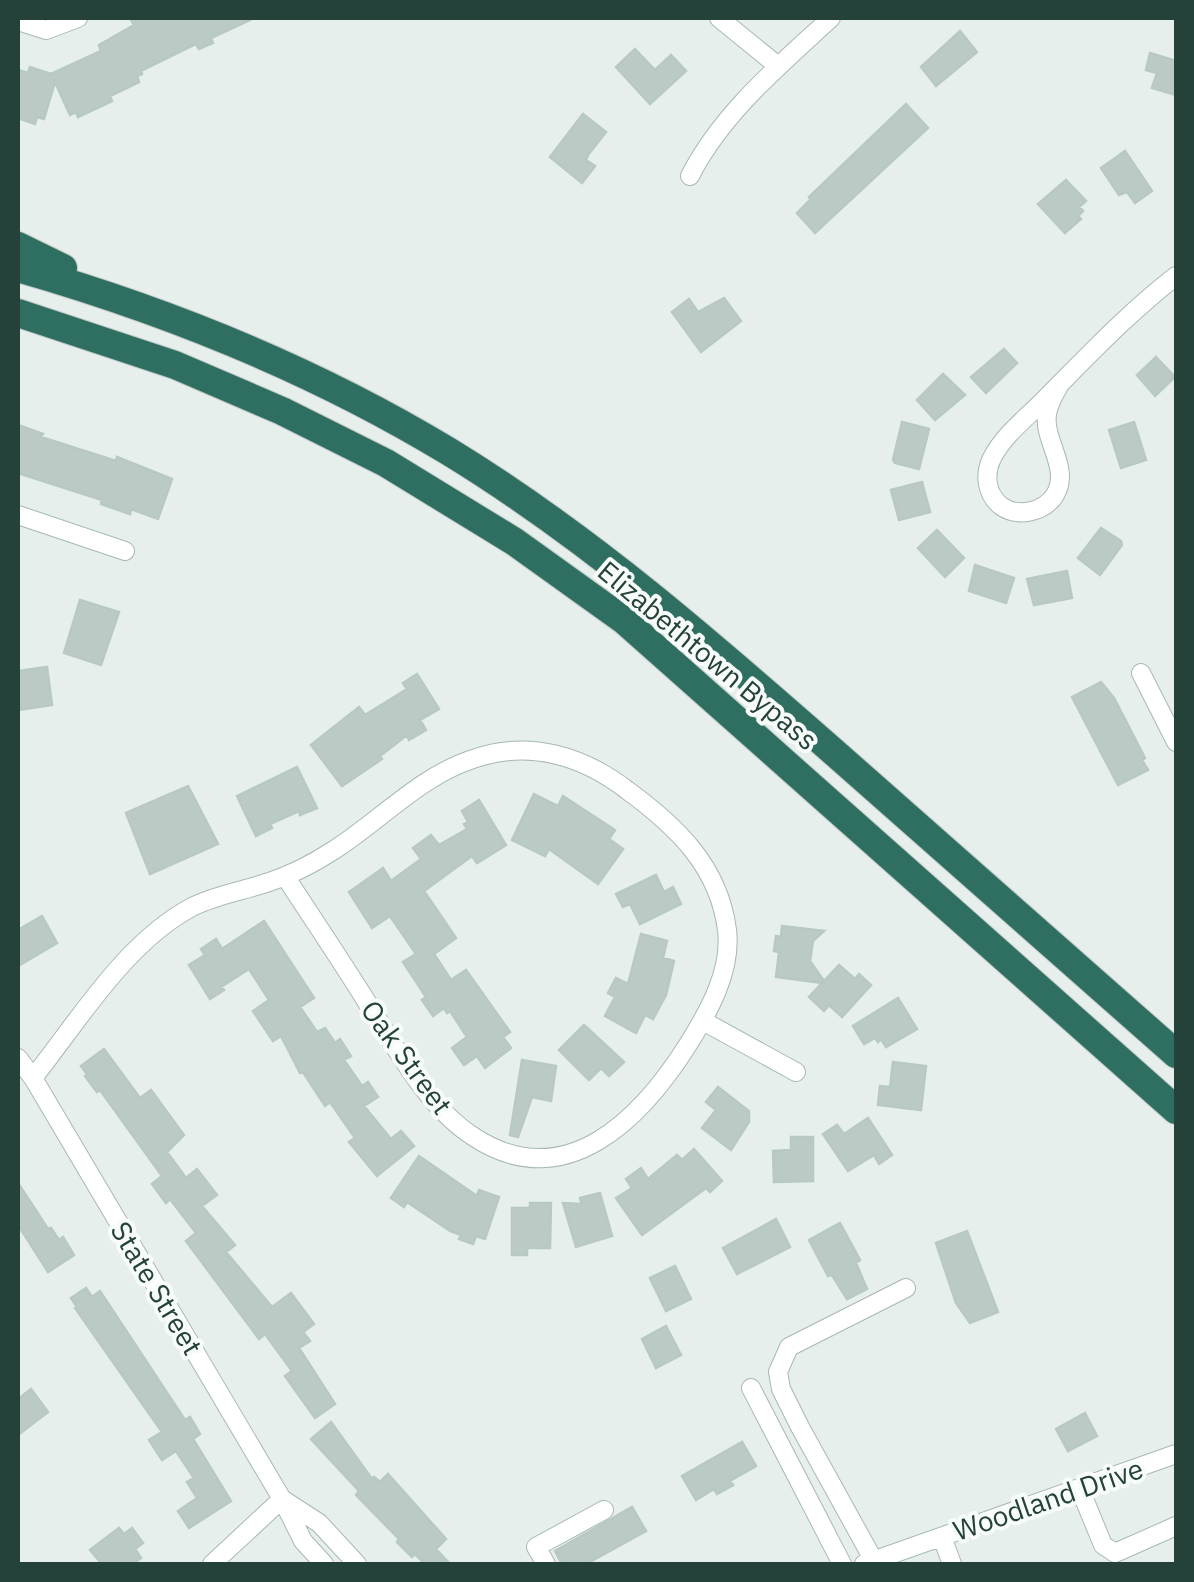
<svg xmlns="http://www.w3.org/2000/svg" width="1194" height="1582" viewBox="0 0 1194 1582" font-family="'IBM Plex Sans',sans-serif">
<rect width="100%" height="100%" fill="#e6efeb"/>
<path fill="#bbcac4" stroke="#b8c9c2" stroke-width="2.5" d="M130 18H254L211 38 213 43 199 49 196 44 141 71 142 74 137 76 139 82 110 96 112 101 78 117 76 112 70 115 55 82 44 119 37 117 35 124 18 118V70L28 73 30 67 51 74 101 51 99 45 134 25Z
M960 31 977 52 936 86 921 67Z
M635 49 655 70 671 55 686 71 650 104 616 67Z
M1150 53 1176 61V95L1152 88 1157 73 1146 70Z
M906 104 928 128 815 233 797 213 811 199 809 197Z
M583 114 606 132 588 155 586 160 595 166 582 183 550 157Z
M1125 151 1152 191 1135 203 1127 192 1119 195 1101 168Z
M1066 180 1086 201 1079 207 1083 211 1078 216 1081 219 1065 233 1038 204Z
M724 298 741 321 701 352 672 312 689 299 698 312Z
M1004 349 1017 363 986 393 971 377Z
M1156 357 1175 377 1155 396 1137 375Z
M943 374 965 395 935 420 917 400Z
M902 422 929 429 919 469 895 463 893 460Z
M1134 422 1146 460 1121 468 1109 430Z
M18 425 43 434 41 437 116 461 117 457 172 479 158 519 131 509 130 514 101 504 102 500 18 473Z
M922 482 930 512 899 520 891 490Z
M1101 528 1121 541 1122 545 1100 575 1078 558Z
M937 530 964 558 945 577 918 548Z
M975 565 1014 578 1006 603 969 591Z
M1067 571 1072 598 1034 605 1027 579Z
M80 600 119 612 101 665 64 653Z
M47 667 52 705 18 710V671Z
M417 674 439 709 420 720 426 730 409 740 407 735 380 756 382 759 342 786 311 745 359 707 365 715 407 689 403 683Z
M1101 682 1114 698 1145 758 1142 760 1148 770 1118 785 1072 697Z
M297 767 317 808 300 815 299 811 270 824 272 828 256 836 237 796Z
M188 786 218 844 150 874 126 813Z
M534 794 558 806 563 796 615 830 609 839 623 849 598 884 549 849 545 856 512 840Z
M479 800 506 845 477 863 472 856 424 891 456 938 434 954 451 980 466 970 510 1032 503 1037 511 1048 485 1068 477 1056 464 1065 452 1048 467 1037 450 1011 447 1013 444 1008 433 1016 422 1000 426 997 403 962 416 954 390 916 372 928 349 892 383 868 391 881 421 859 413 848 431 835 439 845 467 829 464 824 468 822 462 811Z
M656 875 664 892 673 887 681 904 640 924 630 904 623 907 616 894Z
M42 916 57 943 18 966V930Z
M264 921 314 998 300 1007 317 1032 325 1028 335 1043 340 1039 351 1056 344 1060 362 1086 368 1082 378 1097 364 1106 391 1139 401 1131 414 1146 377 1176 349 1142 355 1138 330 1102 325 1106 303 1072 300 1073 281 1036 273 1041 253 1011 269 1000 249 969 221 987 224 990 210 999 189 965 205 955 201 949 216 939 222 949Z
M782 926 824 931 813 941 810 961 824 981 839 965 855 979 859 974 871 985 842 1017 829 1005 824 1011 809 997 822 983 776 977 779 952 774 951 776 936 781 937Z
M641 934 667 941 663 958 674 961 666 995 653 1019 645 1015 636 1033 605 1016 615 997 608 993 616 978 628 984Z
M898 998 917 1029 886 1047 881 1039 878 1042 875 1038 864 1044 853 1026Z
M584 1025 624 1062 609 1076 601 1068 589 1080 559 1050Z
M104 1049 140 1098 151 1090 184 1135 167 1152 186 1178 197 1169 217 1195 202 1206 235 1245 226 1252 272 1307 291 1293 314 1324 303 1332 310 1341 299 1348 335 1404 315 1418 285 1376 292 1371 265 1334 259 1339 186 1241 196 1233 170 1199 166 1203 152 1184 162 1176 100 1090 97 1092 85 1076 87 1074 81 1066Z
M522 1060 556 1066 551 1101 532 1097 518 1137 510 1135Z
M893 1062 926 1066 921 1110 878 1105 880 1086 890 1087Z
M718 1087 749 1111V1122L731 1150 702 1128 716 1110 706 1102Z
M868 1118 892 1155 879 1164 874 1155 848 1171 823 1134 837 1125 844 1134Z
M791 1137H813V1181L774 1182 773 1151 791 1150Z
M694 1149 722 1181 710 1192 706 1188 642 1235 616 1198 632 1188 626 1179 641 1168 648 1179 677 1155 682 1160Z
M419 1156 477 1196 479 1190 499 1197 485 1239 476 1236 473 1244 459 1239 461 1235 450 1231 407 1202 404 1207 391 1198Z
M18 1183 48 1229 51 1228 59 1240 63 1237 74 1255 48 1272 18 1225Z
M600 1193 612 1236 576 1247 563 1203 582 1204 580 1198Z
M530 1203H551L550 1248H527V1255H512V1208H530Z
M776 1219 790 1247 737 1274 723 1248Z
M840 1223 860 1260 856 1263 867 1289 847 1299 832 1275 828 1276 809 1240Z
M967 1231 998 1312 970 1323 956 1303 936 1243Z
M675 1266 691 1299 666 1311 650 1278Z
M86 1288 92 1297 100 1291 185 1420 190 1417 200 1434 193 1439 231 1501 189 1528 178 1511 197 1498 187 1482 194 1478 176 1451 162 1460 149 1440 162 1432 75 1308 77 1307 71 1298Z
M666 1326 681 1355 656 1368 642 1339Z
M31 1389 48 1412 18 1435V1399Z
M1085 1413 1097 1436 1068 1451 1056 1429Z
M331 1422 372 1479 374 1477 380 1482 388 1474 446 1539 436 1549 450 1564H425L415 1554 412 1557 397 1542 399 1539 356 1495 359 1491 311 1439Z
M742 1442 756 1466 730 1481 733 1485 717 1494 714 1489 696 1500 682 1476Z
M632 1507 646 1531 586 1564H562L555 1551Z
M119 1528 124 1534 132 1528 143 1543 135 1549 141 1558 133 1564H102L90 1550Z"/>
<g fill="none" stroke-linecap="round" stroke-linejoin="round">
<g stroke="#a8b8b2" stroke-width="20">
<path id="minor" d="M719 18 778 66
M18 21 46 30 78 18
M690 176C722 113 780 65 831 18
M1059 386C1054 394 1049 404 1047 414 1043 441 1071 468 1055 495 1044 512 1018 518 1001 506 986 494 984 474 992 458 1003 436 1026 418 1043 401 1086 358 1128 313 1176 276
M18 515 125 551
M1141 673 1176 742
M703 1021 796 1072
M18 1058 33 1078 282 1499 303 1541 324 1564
M33 1078C79 1020 126 942 192 907 216 895 243 891 269 882 291 875 314 863 334 850 381 820 421 775 476 758 530 740 583 756 627 790 676 826 719 866 727 930 732 970 709 1011 689 1043 642 1118 566 1197 474 1137 430 1109 400 1055 373 1012 345 966 314 921 285 876
M751 1388 842 1564
M1080 1489 1103 1545 1115 1553 1176 1526
M282 1499 319 1523 357 1564
M942 1537 952 1564
M874 1561 800 1427 781 1389 778 1372 789 1347 906 1288
M212 1564 282 1499
M546 1564 536 1547 604 1510
M864 1564 1176 1454"/>
</g>
<g stroke="#c2cac8" stroke-width="30">
<path id="highway" d="M18 246 63 268
M18 268C168 311 314 370 448 451 589 537 712 645 836 754 950 854 1063 954 1176 1054
M18 313 175 365 282 411 386 463 515 542 625 621 1176 1110"/>
</g>
<use href="#minor" stroke="#fff" stroke-width="18"/>
<use href="#highway" stroke="#2f6f62" stroke-width="28"/>
</g>
<g text-anchor="middle" dominant-baseline="central" stroke-width="8" stroke-linejoin="round" paint-order="stroke">
<g font-size="28" fill="#24423a" stroke="#f7fbf9">
<text transform="translate(708 655) rotate(40)">Elizabethtown Bypass</text>
<text transform="translate(407 1057) rotate(54)">Oak Street</text>
<text transform="translate(157 1288) rotate(59)">State Street</text>
<text transform="translate(1048 1499) rotate(-19)">Woodland Drive</text>
</g>
</g>
<rect width="1194" height="1582" fill="none" stroke="#24423a" stroke-width="40"/>
</svg>
